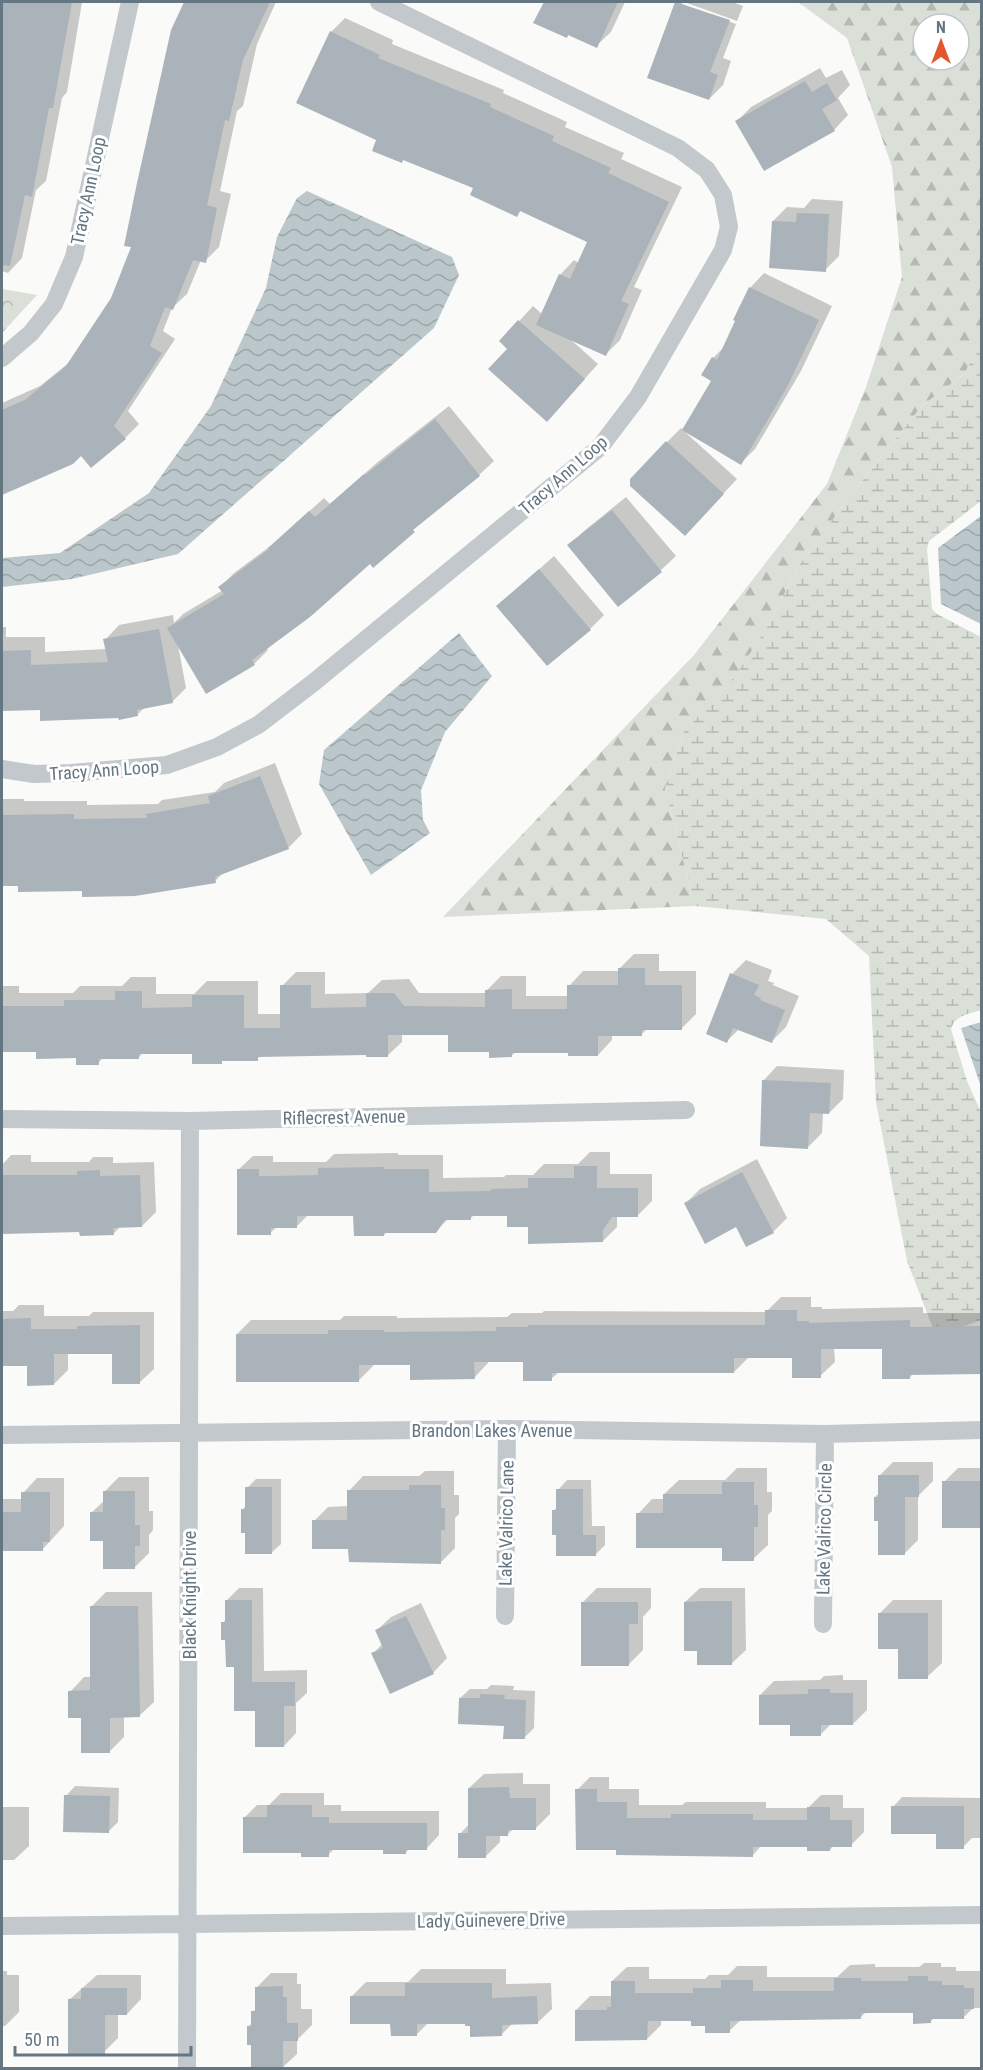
<svg xmlns="http://www.w3.org/2000/svg" width="983" height="2070" viewBox="0 0 983 2070" font-family="'Roboto Condensed',sans-serif">
<defs>
<pattern id="forest-firs" width="22" height="20" patternUnits="userSpaceOnUse" patternTransform="scale(1.5)"><rect width="22" height="20" fill="#dadfd7"/><path d="M5 1l3.5 6h-7zM16 11l3.5 6h-7z" fill="#b4b9b4"/></pattern>
<pattern id="wetland-marsh" width="20" height="14" patternUnits="userSpaceOnUse" patternTransform="scale(1.5)"><rect width="20" height="14" fill="#dadfd7"/><path d="M1 5h8M5 5V1M11 12h8M15 12V8" fill="none" stroke="#b4b9b4"/></pattern>
<pattern id="park-crowns" width="20" height="18" patternUnits="userSpaceOnUse" patternTransform="scale(1.5)"><rect width="20" height="18" fill="#dadfd7"/><path d="M2 6a3 3 0 1 1 6 0M12 15a3 3 0 1 1 6 0" fill="none" stroke="#b4b9b4"/></pattern>
<pattern id="water-waves" width="16" height="10" patternUnits="userSpaceOnUse" patternTransform="scale(1.5)"><rect width="16" height="10" fill="#bbc7cb"/><path d="M0 5q4-4 8 0t8 0" fill="none" stroke="#9ca6aa"/></pattern>
</defs>
<rect width="100%" height="100%" fill="#fafaf8"/>
<path fill="url(#forest-firs)" fill-rule="evenodd" d="M798 2H981V340L965 373 922 406 850 496 798 567 769 624 736 676 683 733 665 789 695 906 443 917 694 655 827 484 866 387 902 277 892 167 847 38ZM923 24H959V60H923Z"/>
<path fill="url(#wetland-marsh)" d="M981 340V501L929 541 927 549 932 609 937 614 981 637V1010C969 1014 955 1015 951 1029L967 1081 981 1112V1320L936 1336 907 1261 876 1102 869 956 826 919 695 906 665 789 683 733 736 675 769 624 798 567 850 496 922 406 965 373Z"/>
<path fill="url(#park-crowns)" d="M2 289 37 295 2 333Z"/>
<path fill="url(#water-waves)" d="M307 191 452 257 459 275 434 328 178 554 72 579 2 587V558L60 553 149 493 211 406 266 288 277 237 297 198Z
M981 516V624L941 604 938 548Z
M459 633 492 676 445 732 421 790 423 820 430 833 371 875 319 784 324 750Z
M981 1022H982L981 1087 961 1028Z"/>
<path fill="#0003" d="M2 2H82L67 92 62 98 46 181 36 190 22 258 8 273 2 271V33L5 11H2Z
M185 2H276L257 44 243 106 237 111 220 191 231 194 219 247 205 261 201 260 187 294 172 308 163 331 175 339 128 411 139 424 125 438 82 454 72 462 2 493V403L40 386 71 361 112 299 133 246 172 30Z
M545 2H625L611 32 596 46 569 34 566 37 535 23Z
M676 2H682V4L736 24 723 58 731 61 723 85 709 99 649 77Z
M684 2H732L743 6 737 21Z
M345 18 393 40 392 44 504 90 503 93 567 122 565 127 624 153 621 159 682 187 634 287 642 290 620 340 606 354 570 339 598 364 561 405 501 341 533 306 542 314 560 275 574 260 579 263 589 241 521 210 517 215 475 188 378 140 331 32Z
M820 68 826 78 842 70 850 85 838 98 848 115 834 130 737 121 751 107Z
M812 199 843 201 839 256 825 270 773 221 787 207 804 208Z
M764 273 832 306 801 371 755 449 741 463 685 432 737 479 699 520 667 442 681 428 683 430 713 380V358L726 345 750 288Z
M449 406 494 461 479 475 428 516 373 566 370 562 266 647 268 650 254 664 178 645 186 688 172 702 145 707 137 715 41 709H2V627H6V637H45V652L107 649 105 640 119 625 173 615 174 623 183 614 223 590 220 587 234 573 273 544 324 498 330 504 379 461Z
M626 497 676 556 661 570 619 605 570 545 584 531Z
M554 556 604 615 590 629 498 606Z
M275 763 302 834 288 848 224 872 215 881 83 890 2 884V799H24V801H87V805L158 804 162 800 215 792 224 783Z
M634 954H659V971H696V1014L682 1028H648L641 1035H612V1040L598 1055 570 1052H516L511 1056 490 1051 450 1033H402V1042L387 1056 367 1054 261 1055 257 1059H224L221 1062 193 1052H144L139 1057H104L98 1063 78 1057 37 1050H2V986H19V993H73L80 986H122L131 977H156V994H194L207 981H258V1014H282V986L296 972H325V994L368 993 382 980 409 979 419 993H487V990L501 976H526V996H569V986L583 971H620V968Z
M746 960 772 970 768 981 774 983 773 985 799 996 786 1027 771 1042 739 1029 727 1041 732 974Z
M777 1066 844 1070 843 1099 829 1113H823L822 1133 808 1147 763 1081Z
M590 1152H610V1174H652V1201L638 1215H617V1227L603 1241 529 1225 508 1215H474L470 1219H448L435 1232H387L384 1235 355 1215H308L296 1227H277L270 1233 238 1170 253 1156H273V1162H326L334 1154 398 1153V1155H443V1178L504 1177 506 1175H533L544 1164H578Z
M11 1155H31V1162H89L93 1157H113V1163L154 1162 156 1212 142 1226 120 1227 113 1234 81 1230 2 1233V1165Z
M757 1159 787 1218 773 1232 737 1225 686 1203 700 1189Z
M781 1297H811V1307H822V1309L923 1307V1313H982V1373H914L909 1378 884 1348H834L835 1362 820 1376 793 1357H749L734 1372H559L551 1379 524 1360H488V1363L474 1378 412 1363H373V1366L359 1380 237 1334 251 1320H340L344 1316H397V1318L507 1317 512 1313H542L544 1311 766 1312Z
M19 1305H44V1316H89L93 1312H154V1369L139 1383 114 1353H68V1370L54 1384 28 1365H2V1311H13Z
M893 1462H933V1481L918 1496V1540L904 1554 879 1520 875 1497 879 1493V1476Z
M737 1468H767V1492H772V1511L768 1515V1545L753 1559 638 1514 652 1499H664V1494L679 1480H725Z
M958 1468H982V1527H944V1482Z
M425 1471H454V1495H459V1514L455 1518V1548L441 1562 350 1548 314 1521 328 1507 349 1506V1491L363 1476H419Z
M119 1477H149V1511H153V1530L149 1535V1553L134 1568 105 1539 92 1512 105 1500V1491Z
M37 1478H64V1526L43 1549H2V1499H23V1493Z
M256 1479H281V1544L271 1553 247 1532 243 1509 247 1505V1488Z
M567 1480H591L592 1526H605V1545L595 1555 558 1534 553 1511 558 1507V1490Z
M239 1588H263L264 1671 307 1670V1693L296 1703V1733L284 1746 256 1710 235 1665 227 1639 223 1623 227 1618V1600Z
M597 1588H651V1608L643 1617V1650L629 1664 583 1602Z
M700 1588H745L746 1650 731 1664 698 1649 685 1602Z
M106 1592H152L154 1702 139 1716H124V1737L109 1752 70 1692 84 1677H92V1606Z
M893 1600H942V1663L927 1677 900 1647 879 1614Z
M421 1603 447 1658 433 1673 373 1654 382 1644 376 1631 391 1617Z
M843 1675V1680H867V1710L853 1724H831L821 1734 760 1695 774 1681 820 1680 824 1676Z
M491 1685 514 1686 513 1690 535 1691 534 1728 524 1738 460 1698 470 1689H487Z
M523 1773V1784H550V1814L536 1828 513 1829 507 1835H500V1842L486 1856 460 1834 469 1824V1788L484 1774Z
M590 1777H609V1789H639V1805H682L686 1802H766V1808H808L821 1795H843V1808H864V1832L851 1845H834L830 1850 808 1845H762L753 1855 618 1848 577 1790Z
M75 1786 119 1788 118 1822 109 1831 66 1796Z
M281 1793H324V1805H341V1811H439V1835L427 1848H410L406 1852 384 1848 334 1849 328 1855 302 1851 245 1817 257 1805H269Z
M902 1797 982 1798V1838H972L963 1847 893 1807Z
M2 1807H29V1846L14 1860H2Z
M924 1963H941V1967H956V1971H982V2008H973L963 2018H934L930 2022 914 2011H867L861 2017 742 2019 729 2031 693 2019H661V2025L647 2039 576 2010 590 1996H612V1981L627 1967H649V1979H705L709 1975H728L737 1966H767V1977H837L850 1965 875 1964V1967H919Z
M421 1969H506V1984L551 1983 552 2009 537 2023H513L501 2035 467 2022H429L416 2035 392 2022 351 1997 366 1982H408Z
M2 1971H7V1975H19V2012L5 2026H2Z
M271 1973H297V1984H301V2009H312V2025L297 2040V2054L282 2068H253V2044L248 2027 253 2022V2012L257 2008V1987Z
M97 1975H141V1999L127 2014H118V2038L104 2052 69 2000Z"/>
<path fill="#aab3b9" d="M2 2H72L53 108H49L32 197 25 195 10 266 2 265Z
M184 2H270L243 60 229 121 225 120 207 205 217 208 206 263 193 260 173 310 165 307 150 346 162 353 114 426 126 439 91 468 81 456 73 464 2 495V410L25 400 66 366 111 298 131 247 124 246 137 183 171 30Z
M544 2H618L597 48 568 35 567 38 533 23Z
M675 2 730 20 710 72 718 75 709 100 647 78Z
M330 31 380 55 378 58 491 104 490 107 554 136 552 141 611 168 608 173 669 202 621 301 629 304 606 356 536 325 559 274 570 279 587 242 520 211 517 217 470 195 473 188 403 160 402 163 372 151 376 140 296 103Z
M805 81 812 92 827 83 837 100 822 109 835 131 764 171 735 121Z
M797 213 829 214 826 272 769 268 772 221 796 222Z
M749 287 819 320 787 387 741 465 682 430 711 381 701 375 712 357 717 360 735 321 733 320Z
M518 320 585 379 547 422 488 369 507 349 499 341Z
M435 419 480 476 413 530 415 532 373 568 370 564 310 617 252 660 255 665 206 694 167 628 224 594 218 587 269 549 268 548 309 511 315 517 364 474 365 475Z
M666 441 724 494 685 536 630 486V479Z
M612 510 662 572 618 607 567 545Z
M539 569 591 630 547 666 496 606Z
M159 629 173 703 137 710 138 716 119 720 118 718 40 721V710L2 711V651L31 650V665L108 662 103 639Z
M260 776 289 849 215 877 216 883 135 896 82 897V891L18 892V886H2V815L74 814V819L147 818 146 814 210 803 208 796Z
M618 968H645V985H682V1030H642V1036H598V1056H568V1053H512V1057L489 1058V1052H448V1035H388V1057H366V1055L258 1057V1061H222V1064H192V1054H139V1059H99V1065H76V1058L36 1059V1052H2V1006H64V1000H115V991H142V1008L192 1007V995H244V1028H280V985H311V1008L366 1007V993H394L404 1006 485 1007V990L512 989V1009H567V985H618Z
M730 973 759 985 754 995 761 998 760 1000 785 1010 772 1043 733 1028 727 1043 706 1034Z
M762 1080 831 1083 829 1114 810 1113 808 1149 760 1146Z
M574 1166H597V1188H638V1217H612L603 1230V1242L528 1244V1227H507V1216H471V1220H445L436 1233H384V1236H354L353 1216H297V1228H271V1235H237V1169H259V1176H277L318 1175V1168L384 1167V1169H429V1192L491 1191V1189L528 1188V1178H574Z
M100 1170V1176L140 1175 142 1227 113 1228 114 1235 80 1236 79 1232 2 1234V1175H77V1171Z
M742 1172 774 1233 746 1247 736 1227 705 1244 684 1203Z
M765 1310H797V1321H809V1323L910 1320V1327L981 1326V1374L910 1375V1379H882V1349H821V1378H792V1358H734V1373H552V1381H523V1362H474L475 1379 410 1380V1365H359V1382H236V1334H328V1330H384V1332L496 1331V1327H528V1325H765Z
M31 1318V1329H77V1326L140 1325V1384H112V1354H54V1385L27 1386V1366H2V1331H3V1319Z
M878 1475H919V1497H905V1555H878V1521H874V1497H878Z
M942 1481H981V1528H942Z
M722 1482H754V1505H758V1527H754V1561H722V1548H636V1513H663V1494H722Z
M409 1485H441V1508H445V1530H441V1564L349 1562 348 1549H312V1520H347V1490H409Z
M245 1487H272V1554H245V1533H241V1509H245Z
M556 1489H583V1535H596V1556H556V1535H552V1510H556Z
M103 1491H135V1525H140V1546H135V1569H103V1541H90V1512H103Z
M21 1492H50V1542H43V1551H2V1512H21Z
M225 1600H252V1682H295V1706H284V1747H255V1711H234V1667H226L225 1640H221V1622H225Z
M704 1601H732V1665H697V1651H684V1602Z
M581 1602H638V1624H629V1666H581Z
M90 1606H138L140 1717 110 1718V1753H81V1718H68V1691L90 1690Z
M878 1613H928V1679H898V1649H878Z
M406 1616 434 1674 390 1694 371 1653 383 1648 375 1630Z
M808 1689H830V1693H853V1725H821V1736H790V1725H759V1695L808 1694Z
M480 1694 505 1695 504 1699 526 1700 525 1739H503L504 1726 458 1724 459 1698H480Z
M509 1787 510 1798H536V1830H508V1836H486V1858H458V1833H468V1788Z
M575 1789H597V1802H627V1818H671V1814H753V1820H807V1807H830V1820H852V1847H830V1851H807V1847H753V1857L616 1855V1850H576Z
M64 1795 110 1796 109 1833 63 1832Z
M267 1805H312V1817H329V1823H427V1850H406V1854H383V1850H329V1857H301V1853H243V1817H267Z
M891 1806H964V1849H936V1834H891Z
M908 1976H928V1981H942V1985H964V1988H974V2009H964V2019H931V2023L913 2024V2013H861V2019L730 2021V2033H705V2026H691V2021H648L647 2040 575 2041V2010H607V2007H611V1981H635V1993H693V1988H721V1980H753V1991H834V1978H861V1981H908Z
M405 1983H492V1998L537 1996 538 2024 502 2025V2036L470 2037V2026H465V2024H417V2036H391L390 2024H350V1996H405Z
M283 1986V1997H287V2023H298V2041H283V2068H251V2045H247V2026H251V2011H255V1987Z
M81 1988H127V2015H105V2054H68V1999H81Z"/>
<g fill="none" stroke-linecap="round" stroke-linejoin="round">
<path stroke="#c3c8cc" stroke-width="18" d="M2 358 31 333 54 304 74 257 130 2
M2 769 34 774 71 773 167 765 217 747 258 725 313 683 600 447 638 397 723 250 729 227 723 195 707 170 678 148 379 2
M2 1119 190 1121 686 1110
M2 1435 507 1429 825 1434 982 1430
M505 1616 507 1429
M823 1624 825 1434
M2 1926 982 1915
M187 2068 190 1121"/>
</g>
<g text-anchor="middle" dominant-baseline="central" stroke-width="6" stroke-linejoin="round" paint-order="stroke">
<g font-size="18" fill="#657683" stroke="#fff">
<text transform="translate(88 191) rotate(-78)">Tracy Ann Loop</text>
<text transform="translate(563 475) rotate(-41)">Tracy Ann Loop</text>
<text transform="translate(104 770) rotate(-4)">Tracy Ann Loop</text>
<text transform="translate(344 1117) rotate(-1)">Riflecrest Avenue</text>
<text x="492" y="1430">Brandon Lakes Avenue</text>
<text transform="translate(506 1523) rotate(-89)">Lake Valrico Lane</text>
<text transform="translate(824 1529) rotate(-89)">Lake Valrico Circle</text>
<text transform="translate(189 1595) rotate(-90)">Black Knight Drive</text>
<text transform="translate(491 1920) rotate(-1)">Lady Guinevere Drive</text>
</g>
</g>
<rect width="983" height="2070" fill="none" stroke="#657683" stroke-width="6"/>
<g transform="translate(941 42)"><circle r="28" fill="#ffffff" stroke="#c1c8cd" stroke-width="1.5"/>
<path d="M0-4.5L10 22L0 15L-10 22Z" fill="#e4572e"/>
<text y="-9" font-size="16" font-weight="bold" text-anchor="middle" fill="#657683">N</text>
</g>
<path d="M15 2046v9h176v-9" fill="none" stroke="#657683" stroke-width="3"/>
<text x="24" y="2046" font-size="18" fill="#657683" stroke="#ffffff" stroke-width="4.5" paint-order="stroke">50 m</text>
</svg>
